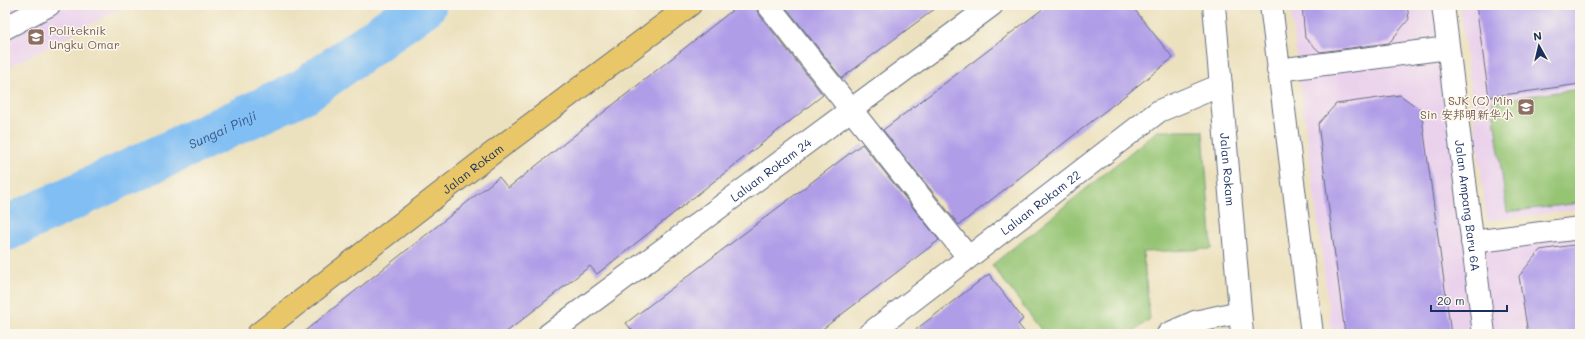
<svg xmlns="http://www.w3.org/2000/svg" width="1585" height="339" viewBox="0 0 1585 339" font-family="Mali,'LXGW WenKai TC',sans-serif">
<rect width="100%" height="100%" fill="#fbf7ec"/>
<filter id="ink" filterUnits="userSpaceOnUse"><feTurbulence type="fractalNoise" baseFrequency=".025" numOctaves="2"/><feDisplacementMap in="SourceGraphic" scale="8" xChannelSelector="R" yChannelSelector="G"/><feConvolveMatrix kernelMatrix="1 2 1 2 8 2 1 2 1" color-interpolation-filters="sRGB"/></filter>
<filter id="wash" filterUnits="userSpaceOnUse"><feTurbulence type="fractalNoise" baseFrequency=".012" numOctaves="4" result="noise"/><feDisplacementMap in="SourceGraphic" scale="16" xChannelSelector="R" yChannelSelector="G"/><feGaussianBlur stdDeviation="0.9" result="paint"/><feColorMatrix in="noise" values="0 0 0 0 0 0 0 0 0 0 0 0 0 0 0 0 0 1.4 0 .05"/><feComposite in="paint" operator="in"/></filter>
<g filter="url(#wash)">
<rect width="100%" height="100%" fill="#ece1be"/>
<path fill="#ead1ec" d="M5 5H127L5 69Z
M1290 5H1447L1476 232 1580 219V334H1332Z
M1460 5H1580V209L1487 221Z"/>
<path fill="#95c473" stroke="#587a68" d="M1580 89V203L1507 212 1492 101Z
M1157 131H1203L1212 249 1143 252 1150 319 1130 334H1044L992 265Z"/>
<g fill="none" stroke-linecap="round" stroke-linejoin="round">
<path stroke="#80bef3" stroke-width="45" id="s1" d="M5 229 304 91 424 5"/>
</g>
<g id="blocks">
<path fill="#b09de8" d="M739 5H756L758 13 823 95 597 274 590 266 504 334H301L499 177 508 188Z
M784 5H940L842 78Z
M1048 5H1131L1173 58 959 225 883 130Z
M1302 5H1407L1409 19 1389 43 1320 52 1305 38Z
M1476 5H1580V84L1489 97Z
M1400 95 1421 110 1451 334H1345L1318 124 1336 104Z
M862 144 939 240 816 334H635L626 323Z
M1580 244V334H1528L1519 276 1540 250Z
M989 274 1023 319 1018 324 1026 334H910Z"/>
</g>
</g>
<g filter="url(#ink)">
<use href="#blocks" fill-opacity="0" stroke="#646d80" stroke-width="1"/>
<g fill="none" stroke-linecap="round" stroke-linejoin="round">
<g stroke="#646d80" stroke-width="24">
<g id="minor">
<path d="M768 5 968 257"/>
<path id="s2" d="M1214 5 1242 334"/>
<path d="M1271 5 1312 334"/>
<path id="s3" d="M1443 5 1484 334"/>
<path d="M5 28 49 5"/>
<path d="M1278 70 1448 48"/>
<path d="M1472 242 1580 228"/>
<path id="s4" d="M549 334 992 5"/>
<path id="s5" d="M869 334 1159 111 1221 85"/>
<path d="M1168 334 1195 322 1240 312"/>
</g>
</g>
<g stroke="#646d80" stroke-width="24">
<g id="major">
<path id="s6" d="M258 334 490 155 690 5"/>
</g>
</g>
<use href="#minor" stroke="#fff" stroke-width="22"/>
<use href="#major" stroke="#e9c769" stroke-width="22"/>
</g>
</g>
<defs>
<g id="university-square" transform="scale(0.9)"><rect x="-9" y="-9" width="18" height="18" rx="4" fill="#8d6e63" stroke="#fbf7ec"/><path d="M0-5L7-2L0 1L-7-2ZM-4 1L0 2.5L4 1V4Q0 6-4 4Z" fill="#fff"/></g>
<g id="school-square" transform="scale(0.9)"><rect x="-9" y="-9" width="18" height="18" rx="4" fill="#8d6e63" stroke="#fbf7ec"/><path d="M0-5L7-2L0 1L-7-2ZM-4 1L0 2.5L4 1V4Q0 6-4 4Z" fill="#fff"/></g>
</defs>
<g fill-rule="evenodd">
<use href="#university-square" x="36" y="37"/>
<use href="#school-square" x="1526" y="107"/>
</g>
<g text-anchor="middle" dominant-baseline="central" stroke-width="3" stroke-linejoin="round" paint-order="stroke">
<g font-size="12" fill="#785e54" stroke="#fbf7ec" text-anchor="start">
<text x="49" y="30">Politeknik<tspan x="49" dy="14">Ungku Omar</tspan></text>
<text x="1513" y="100" text-anchor="end">SJK (C) Min<tspan x="1513" dy="14">Sin 安邦明新华小</tspan></text>
</g>
<g font-size="12" fill="#1b2f5e" stroke="#fbf7ec">
<text stroke="none"><textPath href="#s6" startOffset="271">Jalan Rokam</textPath></text>
<text stroke="none"><textPath href="#s4" startOffset="276">Laluan Rokam 24</textPath></text>
<text stroke="none"><textPath href="#s2" startOffset="165">Jalan Rokam</textPath></text>
<text stroke="none"><textPath href="#s5" startOffset="216">Laluan Rokam 22</textPath></text>
<text stroke="none"><textPath href="#s3" startOffset="202">Jalan Ampang Baru 6A</textPath></text>
</g>
<g font-size="13" font-style="italic" fill="#395a8b" stroke="#fbf7ec">
<text stroke="none"><textPath href="#s1" startOffset="239">Sungai Pinji</textPath></text>
</g>
</g>
<rect width="1585" height="339" fill="none" stroke="#fbf7ec" stroke-width="20"/>
<g transform="translate(1539 46) rotate(352)" stroke="#fbf7ec" stroke-width="3" paint-order="stroke">
<path d="M0-3L7 15L0 10L-7 15Z" fill="#1b2f5e"/>
<text y="-6" font-size="11" font-weight="bold" text-anchor="middle" fill="#1b2f5e">N</text>
</g>
<path d="M1431 305v6h76v-6" fill="none" stroke="#1b2f5e" stroke-width="2"/>
<text x="1437" y="305" font-size="12" fill="#1b2f5e" stroke="#fbf7ec" stroke-width="3" paint-order="stroke">20 m</text>
</svg>
